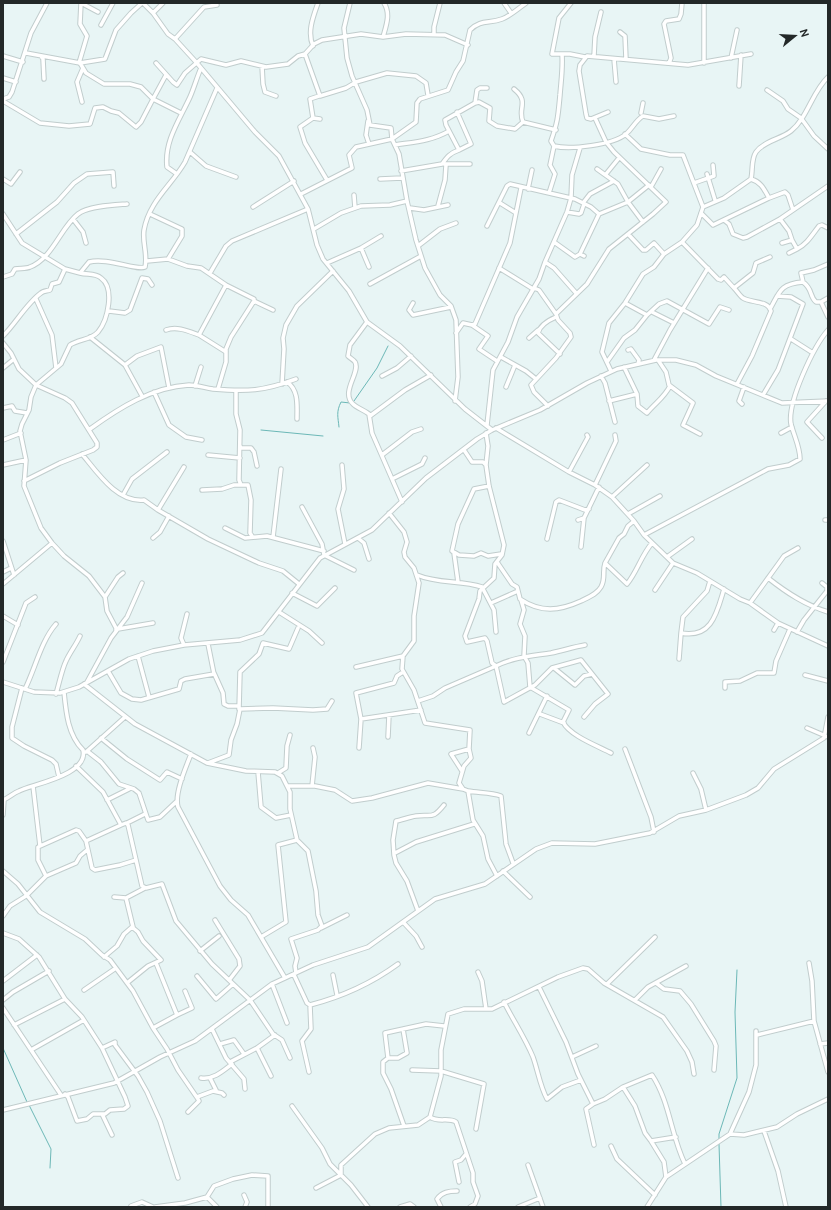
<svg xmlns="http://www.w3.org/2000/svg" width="831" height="1210" viewBox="0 0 831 1210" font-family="Cabin,sans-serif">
<rect width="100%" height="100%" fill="#e8f5f5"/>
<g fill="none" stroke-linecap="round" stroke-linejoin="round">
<path stroke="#6cb8b7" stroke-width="1" d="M354 401 377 368 388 346
M339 427C338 417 336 412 341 402L350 403
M261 430 323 436
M3 1048 27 1102
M29 1105 51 1149 50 1168
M719 1140V1134L737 1078 735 1012 737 970
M719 1144 721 1207"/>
<g stroke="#c1cdcd" stroke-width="5.5">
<path id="minor" d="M81 3 98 12
M143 3 153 13 168 34 175 39 196 62 255 132 279 156 308 209 317 245 323 259 349 291 367 322 400 346 465 409 492 430
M504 3 511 13
M571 3 559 18 552 54H570L585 57
M704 3V63
M153 13 163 3
M101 25 113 3
M620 32 625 36 626 59
M434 34V27L440 3
M383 37C386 26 391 14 384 3
M175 39 204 7 217 5
M313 46C307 32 313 17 318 3
M26 53 80 63 105 59 116 30 131 13 142 3
M305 54 320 96 346 88 356 82 387 73 416 76 426 83 428 95
M562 54C563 69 561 81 560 95 558 116 558 121 551 141L554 146C570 150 613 145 626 134 633 128 635 121 643 116L659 119 674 116
M3 56 23 62
M41 56 43 59 44 79
M594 56 595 37 601 12
M731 58 737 30
M614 59 616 82
M79 63 87 36 80 24 81 3
M80 63 86 73 104 84H130L141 87 153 99 166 75
M156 63 173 82 177 85 185 73 201 59 226 65 241 61 266 67 288 64 298 56 305 54 314 44 322 40 361 34 383 37 406 34 445 35 468 45
M669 63 671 58 664 24 666 21 679 19 681 14 682 3
M262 66 263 84 265 92 276 96
M3 78 16 82
M739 86 741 55
M514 89C530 102 517 108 523 122L556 130
M767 90 783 101 788 109 801 118 814 136 828 149
M3 99 9 97 12 92 31 33 47 3
M3 101 40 123 69 126 90 124 95 108 103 107 111 111 119 113 136 127 141 122 153 99 181 113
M82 102 77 82 83 68
M475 103 477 90 480 88H487
M457 112 471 144 459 150
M608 112 591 119 587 118 586 114 579 71 580 65 587 56 688 65 751 54
M641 113 643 103
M313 118 310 99 319 96
M320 119 313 118 300 127 305 143 327 180
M368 121 366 135 369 144
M625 134 641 149 670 155H683L703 207
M395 145C414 142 432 141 449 131
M190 152 206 166 236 177
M444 164H470
M597 169 618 184 628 202 643 222
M401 171 442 164C447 157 450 153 459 150L446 125 445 120 475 103 479 102 490 108 489 121 497 126 515 129 523 122
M177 174 167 167C164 141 180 119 190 97 194 88 197 77 201 68
M606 174 619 158
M707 174 715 200
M3 179 11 184 20 172
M380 179 402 178
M751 179C761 182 764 189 769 198L785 192 788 195 793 210
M694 183 714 176 713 165
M651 187 661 169
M528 189 532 170
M549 193 555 174 550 165 554 146
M301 194 352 168 349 155 356 147 392 139 391 128 370 125 367 110 352 76 347 58 344 28 350 3
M354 195 355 208
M407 201 416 240 425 268 440 295 451 306 456 320 458 377 455 401
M583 203 590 194 614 181
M438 206 445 180 446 165
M253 207 294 181
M410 208 424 210 448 205
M567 212 579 214 581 213 584 204
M516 213 521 188
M701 213 713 225 769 198
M3 214 22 243 65 269 80 273 89 262C107 257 137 271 145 267 148 255 142 242 144 230 149 201 172 185 185 162L217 88
M150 214 182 229V236L168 259
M73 219 83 232 86 243
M780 219 789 231 792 240
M724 220 729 224 733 234 743 238 747 237 780 219 828 186
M487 226 507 186 510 184 575 199 591 207 599 214
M314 229 341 213 361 206 390 205 407 201 399 154 392 139 416 122 417 103 420 99 448 90 456 72 463 61 470 30C481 19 489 24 502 19 510 16 518 9 526 3
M16 234 57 202 74 183 87 174 113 172 114 186
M628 234 643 250H646L654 243 664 254
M554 242 575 257 580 254 584 256
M682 242 718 279 721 280 724 277 734 288 753 273 756 263 770 257
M782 243 792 240 797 249C807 244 812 235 819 226L822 225 828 228
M418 246 440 229 456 223
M361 248 369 267
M789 253 797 249
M580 254 599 214 628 202 649 185
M147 261 168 259 187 266 201 268 226 285 254 299V301L231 337 226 349V362L218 389
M545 262 554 268 576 293
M327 263 361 248 381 236
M828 264 814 270 801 273 803 282C813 289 809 296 816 302H821L828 317
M499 268 533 289
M80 273C88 275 95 273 101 278 115 288 108 320 98 332 91 340 79 339 70 345L61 364 36 385 31 397 29 410 22 424 20 431 26 460 24 486 41 528 52 543 64 556 89 576 105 597 107 611 116 628V631
M210 273 226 246 232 241 308 209
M3 277 12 274 15 269C20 268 26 269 30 267 52 259 61 227 78 214 88 206 114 205 127 204
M370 284 421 256
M226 285 199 335 226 352
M534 288 539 290 556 314 558 320 570 333 571 337 556 358 531 385 534 392 548 406
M734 288C737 291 740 296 743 298 750 303 768 300 771 311L752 356 737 384
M36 299 52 335 56 368
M254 301 273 310
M821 302 828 298
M413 303 409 310 413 315 451 307
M625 303 647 315 659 304 667 301 709 324 720 307 729 310
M770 309C780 291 780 284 803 282
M109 311 125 313 130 310 142 278 148 279 152 285
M652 312 674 323
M556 314 587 284 609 249 653 214 666 202 614 152 606 142 595 118
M556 317C549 320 540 325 538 333L560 354
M367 322 350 345 348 356C350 358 354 360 355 362 361 372 340 392 353 404 357 408 364 410 369 414L372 433 402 502
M472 325 488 336 479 349 497 361
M166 330C177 326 188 331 199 335
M456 333 463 323 472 325 475 324 510 243 516 213 500 203
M3 336C16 323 27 303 41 293 43 291 47 291 50 290L52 284 59 282 65 269
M90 337 125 365 142 396
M529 338 538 330
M791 339 813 353
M3 343 11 353 19 369 36 385 65 398 72 403 97 443V447L93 450 60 463 24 481
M628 350 631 349 639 360 638 364
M501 357 526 371 536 379
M654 360 670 330 708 268
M658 360 666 372 669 385 693 403 683 425 700 434
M607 362 624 338 635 330 647 315
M125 365 137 356 161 347 169 388
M624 367 637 394 638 406 647 413C655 403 664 398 670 386
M3 368 14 359
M611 371 602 352 609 323 625 303 643 274 654 267 664 254 682 242 697 225 703 207 724 198 751 179C753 170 751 159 756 152 764 141 781 139 791 131 808 117 812 92 828 77
M382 376 397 368 411 356
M601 376 605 383 615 422
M287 382C299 390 297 406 297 419
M282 384 284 349 283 338 286 325 297 306 333 271
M195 386 201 367
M506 387 515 365
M236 391V414L240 430 239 480 241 485
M154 392 169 425 186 437 202 440
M763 395 778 370 803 304 791 297 777 296
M609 401 637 394
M742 404 739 401 744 387
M3 408 12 406 15 411 27 413
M370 416 405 390 431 375
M487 425 493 370 508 342 517 317 539 279 545 262 567 212 571 198 572 175 580 148
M496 428 569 472 595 485 612 497 634 521 644 535 673 563 697 573 740 599 750 603 778 623 828 646
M90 429C119 408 152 387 189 385 197 385 205 388 213 389 247 392 264 391 296 379
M781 433 792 427
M822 438 807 422 826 401
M3 440 21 433
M240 446 241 448H251L254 452 257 466
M464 450 472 462H483L486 465
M82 454C97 472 117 503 144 500L158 510 208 539 259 563 283 571 299 584
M208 455 240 458
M382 455 412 432 421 429
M3 465 26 460
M342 465 344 489 338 509 345 544
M569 472 588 437 587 435
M392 479 422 464 425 458
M595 485 616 441 615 435
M489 486 474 489 458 524 452 551 459 555 474 556 481 553 488 556 501 554
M202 490 222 489 234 485H248L251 500 250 533 252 536
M123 495 132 479 167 452
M612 497 647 465
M302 507 322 544 324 555 354 570
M158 510 184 467
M389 513 404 532 407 542 404 552 405 557 414 568 419 583 414 616V641L403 656 402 669 414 690 425 723 470 730 469 749 471 758 464 766 459 783 463 789 468 791 473 820 483 836 488 859 497 876
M628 514 660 496
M578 520 584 518 599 487
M825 520H828
M634 521 628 526 624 534 619 538 605 563 627 584C637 572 641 556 652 543
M225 528 245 538 267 536 324 551
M644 535 768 469 789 465 800 459C800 447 794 436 791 424 787 402 814 346 828 330
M273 537 281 469
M153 538 160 532 169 516
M358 538 364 543 369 559
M547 539 556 502 559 500 585 510 589 509
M3 541 14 575
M581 547 584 518
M454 553 458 582
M667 557 692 539
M497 562 512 584 517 587 520 599C541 613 559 611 581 601 589 597 597 594 601 587 606 578 602 572 605 563
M3 572 11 568
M417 575C438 584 461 580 482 587L494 610 496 632
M768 578C787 593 805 605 828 612
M3 584 52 543
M655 590 673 563
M292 593 317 606 335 588
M105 597 118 577 123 573
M521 600 524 610 520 624 525 636 524 656 528 663 530 687 569 710 563 722C570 736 598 746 611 753
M491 603 518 591
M750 603 784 556 798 548
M279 612 309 631 322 643
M3 616 18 625
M118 629 153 623
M774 630 778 623
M797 632 804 620 827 591V587L822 583
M681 633 683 617 707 591 710 581
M184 645 181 638 187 614
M138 656 149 697
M679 659 681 633C712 639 717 612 724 589
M3 662 26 603 35 597
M356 667 403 656
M554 668 575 685 584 676 592 674
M108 671 121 693 132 699 141 700 179 689 181 681 185 679 214 674 208 644
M214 673 223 693 224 704 228 706H238
M805 675 828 681
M3 682 34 692 60 693 79 687 129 659 153 651 184 645 240 640 262 633 320 558 372 530 426 478 477 439 492 430 540 410 587 383 617 369 656 360H676L696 365 716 376 782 403 828 401
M87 682 111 638 127 617 142 583
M84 684 135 724 207 763 246 771 275 772 282 776 290 792V809L297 840 308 851 316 891 318 915 322 926 318 930 291 939 297 958 295 966 296 973
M22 688 12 727V738L24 746 52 760 56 764 59 777
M725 688V682L740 681 757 673H774L776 661 790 629
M25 689C35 669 41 641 56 624
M56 694C59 684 62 669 66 661 70 652 76 645 80 636
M418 701 433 696 445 688 496 666 492 663 487 641 485 638 467 642 465 636 479 599 480 591 494 578 495 564 502 555 504 545 489 486 486 465 488 446 486 433
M239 709 240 672 259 654 263 643 289 649 298 628
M540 714 564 723
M584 717 595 704 608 694 581 660 552 668 535 685 504 702 496 666C514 657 532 656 551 653 562 651 573 647 585 645
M361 719 421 710
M807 728 828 737
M529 733 547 696
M388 737 389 715
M101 738 127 759 160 780 167 772 182 779
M359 748 361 719 356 693 394 683 397 676 403 672
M625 749 651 817 654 832
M87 751 101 762 119 784 134 789 139 793 148 820 160 817 177 801
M86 752 125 717
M191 754C186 767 174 794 178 807L220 886 231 900 248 915 285 978
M208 763 229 755 231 740 237 724 240 709 273 708 313 710 327 709 332 701
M76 766 103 792 121 825 86 841
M462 771 451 754 469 749
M258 772 261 807 276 818 291 815
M278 773 286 768 287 746 290 735
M693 773 701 789 706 810
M33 786 40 846
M288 786H315L335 790 352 801 372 798 428 783 463 789
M312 786 315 757 313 748
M468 791C479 793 491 792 501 796L506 844 513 863
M3 800C9 798 13 793 19 791 33 784 89 775 83 750 68 735 66 713 64 692
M107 800 129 789
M3 815 4 800
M127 823 145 814
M121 825 126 823 128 825 142 886 146 888 162 884 176 921 212 964 250 1000 273 1034 282 1040 290 1058
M395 853 416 842 474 824
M3 871 18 884 40 912 85 939 102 955 110 960 133 991 153 1028 167 1049 178 1070 198 1099 199 1101 188 1112
M503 871 530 897
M46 876 38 860V847L76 830 79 831 86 841 92 868 95 870 120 865 136 860
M114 897 126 898 145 888
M126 898 133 927
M418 911 407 881 396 863 394 855 393 840 396 821C402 820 409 817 416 816 432 814 432 820 444 805
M3 916 10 906 26 896 46 876 76 863 80 856 87 850
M215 920 239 959 240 966 230 979
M403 922 416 936 422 947
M321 928 347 915
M3 933 19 939 39 957 65 999 82 1017 102 1048 125 1097 128 1106 124 1109 110 1110 105 1114H93L87 1119 77 1121 68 1097 65 1094
M261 937 286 922 278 845 297 840
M200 951 219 936
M104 957 117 946 124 934 132 927 138 932 143 941 161 960 148 966 127 983
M809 963 812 981 814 1021 828 1072
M478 972 482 981 486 1009
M294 975 307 1003 310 1005C341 997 372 983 398 964
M333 975 337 995
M197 976 216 999 233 984
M3 981 37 955
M656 983 664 989 680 991 691 1004 714 1041 716 1046 714 1070
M272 984 287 1023
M607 984 655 937
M539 987 566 1042 578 1074 593 1104 605 1099 623 1087 652 1075C670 1102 671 1136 685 1164
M84 990 116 968
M3 1000 13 992 49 971
M635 1000 648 987 686 966
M504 1002C513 1020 525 1038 533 1057 538 1071 540 1086 547 1099L562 1087 581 1080
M3 1008 61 1095
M177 1015 192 1008 185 991
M14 1025 65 999
M153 1028 177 1015 156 963
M212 1029 226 1058 244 1079 245 1089
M757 1035 814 1021
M220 1044 234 1040 244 1054
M820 1044 828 1043
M102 1048 115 1042V1045L138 1076 147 1092 160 1121 178 1178
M257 1048 271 1076
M31 1050 84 1020
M572 1057 596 1046
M388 1058H398L407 1053 403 1029
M230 1062 257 1048 275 1035
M412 1070 441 1071 484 1084 476 1129
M309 1072 302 1041 311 1029 310 1005
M201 1078C213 1080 223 1071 232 1064
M210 1078 216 1090
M623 1087 635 1106 645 1133 651 1141 676 1137
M197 1097 213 1091 222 1093 224 1095
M593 1104 586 1109 594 1145
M292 1106 322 1148 330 1164 351 1185 368 1207
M3 1110 114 1083 160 1057 195 1041 272 984 313 965 368 947 435 899 485 884 536 849 552 843 595 844 650 833 679 816 706 810 746 795 758 788 774 769 824 738 828 717
M102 1114 112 1135
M430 1117C439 1123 448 1117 456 1122L473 1173V1182L478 1196 475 1204 470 1207
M404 1126 391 1089 383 1073V1062L388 1058 385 1033 426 1024 444 1026
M764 1131 778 1171 786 1207
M730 1134 744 1135 777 1127 797 1114 828 1099
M651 1141 664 1162 666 1177
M611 1146 617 1159 655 1195
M528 1165 543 1207
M341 1175V1165L375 1134 389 1128 418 1125 430 1117 441 1076V1050L448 1014 464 1009H492L558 977 583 968 588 969 604 983 663 1017 687 1051 692 1062 694 1074
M459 1182 455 1162 461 1160 466 1154
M316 1188 341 1175
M244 1195 247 1202 245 1207
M131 1206 142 1202 153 1207
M155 1207 185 1203 207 1197
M217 1207 207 1197 214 1186 233 1179 252 1175 268 1176V1207
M400 1207 410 1204 414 1207
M441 1207 437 1199C442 1192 449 1191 457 1191
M518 1207 540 1198
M647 1207 666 1177 730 1134 749 1092 756 1065V1031"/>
</g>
<use href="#minor" stroke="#fff" stroke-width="3.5"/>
</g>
<rect width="831" height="1210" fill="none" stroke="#232828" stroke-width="8"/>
<g transform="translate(795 36) rotate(72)" stroke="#e8f5f5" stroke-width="3" paint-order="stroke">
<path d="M0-3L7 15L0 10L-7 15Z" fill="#232828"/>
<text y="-6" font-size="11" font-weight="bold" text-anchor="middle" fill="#232828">N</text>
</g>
</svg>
